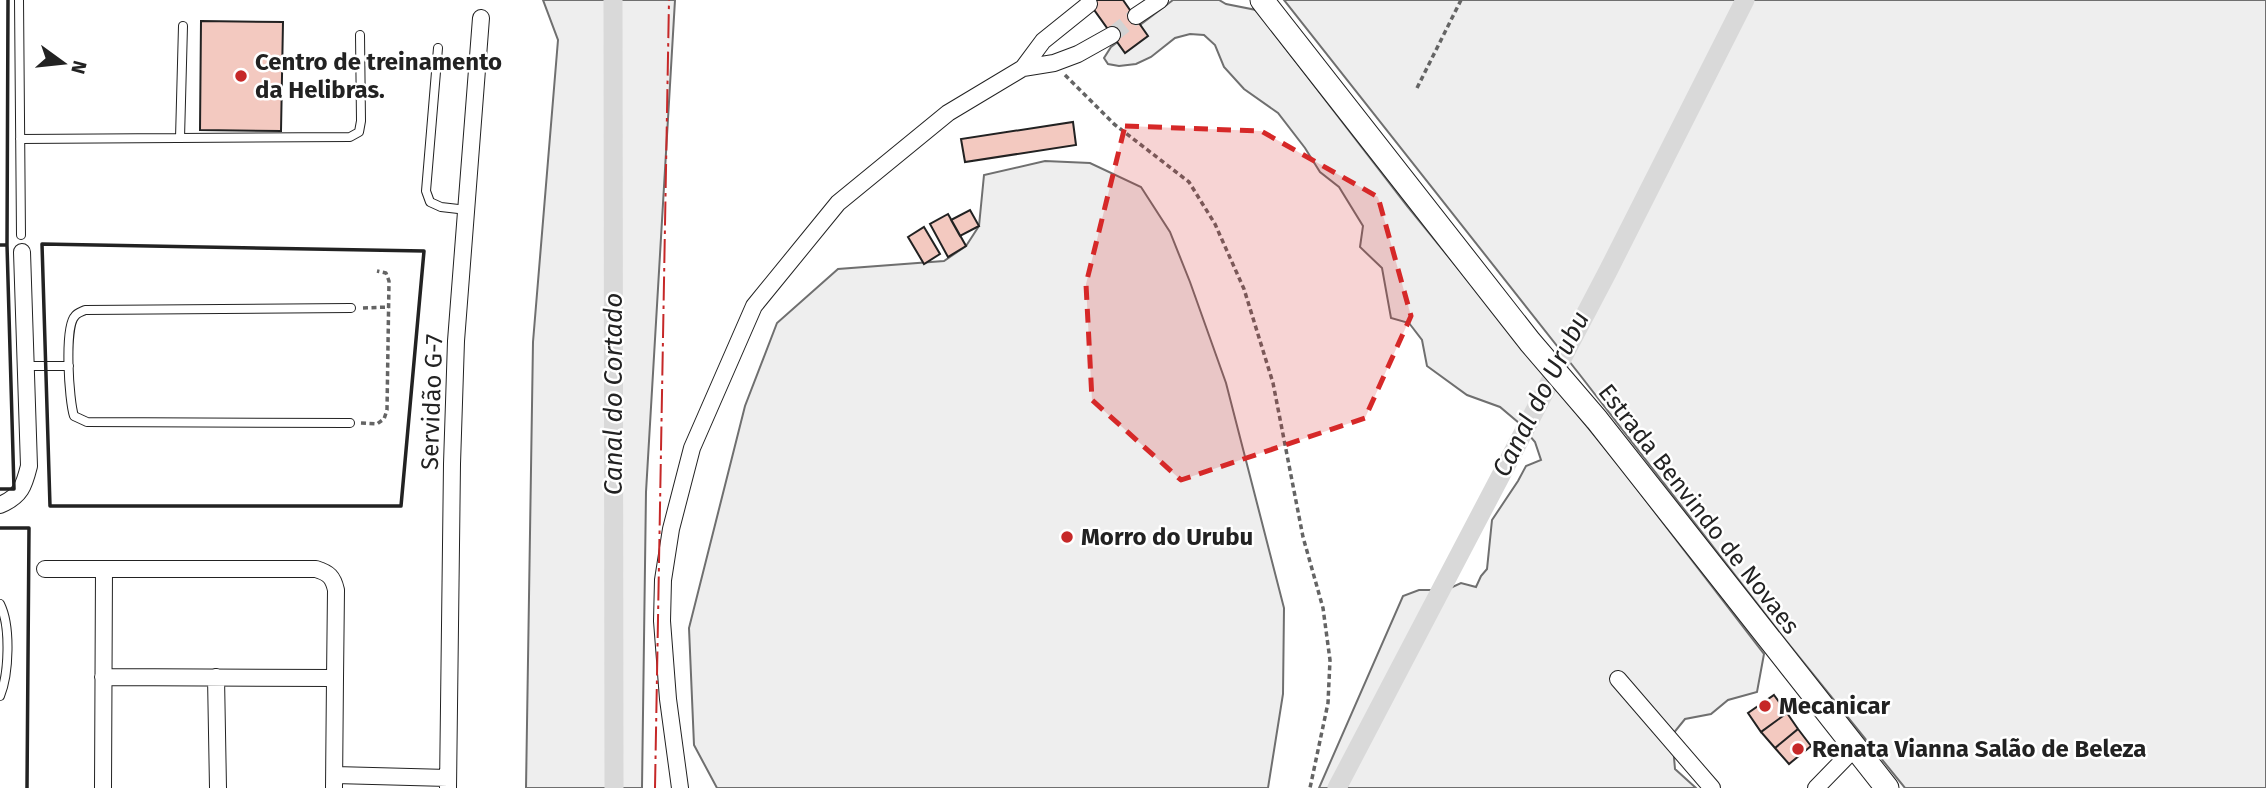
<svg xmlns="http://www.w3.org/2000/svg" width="2266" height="788" viewBox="0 0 2266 788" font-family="'Fira Sans',sans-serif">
<rect width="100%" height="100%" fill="#fff"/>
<path fill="#eee" stroke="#6f6f6f" stroke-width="2" d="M543 0H675L646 492 642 788H526L533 342 558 40Z
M1173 0H1219L1226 4 1256 10 1407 206 1617 463 1764 654 1757 692 1728 700 1711 714 1685 719 1672 735 1675 769 1696 788H1319L1403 596 1419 590H1446L1461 583 1476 587 1481 576 1487 569 1492 520 1518 481 1526 466 1541 460 1535 442 1519 423 1500 407 1467 395 1427 366 1422 340 1409 323 1391 318 1382 268 1360 247 1363 226 1339 187 1320 172 1305 148 1278 113 1244 89 1224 67 1215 45 1204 35 1190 34 1175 38 1151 57 1136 64 1119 66 1108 64 1104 58 1111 47Z
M1284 0H2266V788H1905L1783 637 1580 375Z
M1045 161 1090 163 1141 187 1170 232 1190 282 1226 383 1284 608 1283 694 1268 788H717L694 745 689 628 745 406 777 323 838 269 944 261 966 246 979 226 984 175Z"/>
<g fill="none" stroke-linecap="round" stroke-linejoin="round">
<path stroke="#d9d9d9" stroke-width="19" d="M613 0 614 788
M1337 788 1608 271 1745 0"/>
</g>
<path fill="#f3c9c0" stroke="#222" stroke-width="2" d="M1087 0H1123L1148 36 1125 53Z
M201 21 283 22 281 131 200 130Z
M1073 122 1076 145 965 162 961 139Z
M970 210 979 226 960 236 951 220Z
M948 214 966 246 948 257 930 224Z
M924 227 940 254 924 264 908 237Z
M1774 695 1787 713 1761 732 1748 713Z
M1787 713 1798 729 1775 748 1761 732Z
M1798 729 1811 746 1789 764 1775 748Z"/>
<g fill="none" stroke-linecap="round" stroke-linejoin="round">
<path stroke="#d3d3d3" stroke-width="16" stroke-dasharray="16 8" stroke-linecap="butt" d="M1112 35 1136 16"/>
<g stroke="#222" stroke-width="10">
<path id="lane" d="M19 0 21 235
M438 48 426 191 430 202 441 207 467 210
M180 138 183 26
M20 139 350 137 359 132 361 121 360 35
M25 366H69
M350 423 87 422 74 416C69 401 64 327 75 316 77 313 81 312 85 310L351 308
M0 604C11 626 9 674 0 696"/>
</g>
<g stroke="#222" stroke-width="18">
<path id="street" d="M1136 16 1160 0
M1023 68 1043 41 1089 4
M0 505C21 496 24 486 29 466L22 252
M45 569H316C329 573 333 577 336 590L335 678
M103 677 335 678 334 788
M216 677 218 788
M1618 679 1712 788
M335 775 448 778
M103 788 104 569
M448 788 452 464 456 341 481 18
M680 788 668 699 662 621 663 580 671 529 692 448 754 306 838 203 948 113 1023 68 1054 63 1078 54 1112 35
M1816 788 1855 748"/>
</g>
<g stroke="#222" stroke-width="25">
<path id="secondary" d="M1262 0 1530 342 1597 420 1887 788"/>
</g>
<path stroke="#646464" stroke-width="3.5" stroke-dasharray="5 3.5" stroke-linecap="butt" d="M1065 75 1114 124 1189 182 1215 224 1244 289 1273 383 1303 537 1323 608 1330 660 1328 703 1310 788
M1417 88 1461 0
M363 308 389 307
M361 423 377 424 384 419 387 410 389 281 386 273 377 271"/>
<use href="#lane" stroke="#fff" stroke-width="8"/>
<use href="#street" stroke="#fff" stroke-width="16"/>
<use href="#secondary" stroke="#fff" stroke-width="23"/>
<path stroke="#222" stroke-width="3.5" d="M42 244 424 251 401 506H50Z
M0 245H7L14 489H0
M4 245H7L8 0
M0 528H29L27 788"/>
<path stroke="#c62828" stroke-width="2" stroke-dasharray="24 5 3.5 5" stroke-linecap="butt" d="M655 788 669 0"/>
</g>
<path fill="#d62828" fill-opacity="0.2" stroke="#d62828" stroke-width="5" stroke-dasharray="14 9" stroke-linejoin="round" d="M1125 126 1261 131 1378 197 1411 316 1365 418 1181 480 1092 400 1086 284Z"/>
<g fill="#c62828" stroke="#fff" stroke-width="2.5">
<circle cx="241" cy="76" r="7"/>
<circle cx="1067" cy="537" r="7"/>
<circle cx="1765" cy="706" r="7"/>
<circle cx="1798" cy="749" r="7"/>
</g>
<g text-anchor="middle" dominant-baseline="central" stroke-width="5" stroke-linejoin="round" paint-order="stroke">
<g font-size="24" font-weight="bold" fill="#222" stroke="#fff" text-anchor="start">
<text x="255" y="62">Centro de treinamento<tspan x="255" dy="28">da Helibras.</tspan></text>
<text x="1081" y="537">Morro do Urubu</text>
<text x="1779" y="706">Mecanicar</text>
<text x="1812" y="749">Renata Vianna Salão de Beleza</text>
</g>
<g font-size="24" fill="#222" stroke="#fff">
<text transform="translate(432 402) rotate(-88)">Servidão G-7</text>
<text transform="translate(1699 509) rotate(52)">Estrada Benvindo de Novaes</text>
</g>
<g font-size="26" font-style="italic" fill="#222" stroke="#fff">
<text transform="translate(613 394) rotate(-90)">Canal do Cortado</text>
<text transform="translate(1541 394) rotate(-63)">Canal do Urubu</text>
</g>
</g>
<g transform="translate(63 63) rotate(105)" stroke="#ffffff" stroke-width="5" paint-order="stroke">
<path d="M0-5L12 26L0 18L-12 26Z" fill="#222222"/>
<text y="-10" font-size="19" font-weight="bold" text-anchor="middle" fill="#222222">N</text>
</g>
</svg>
